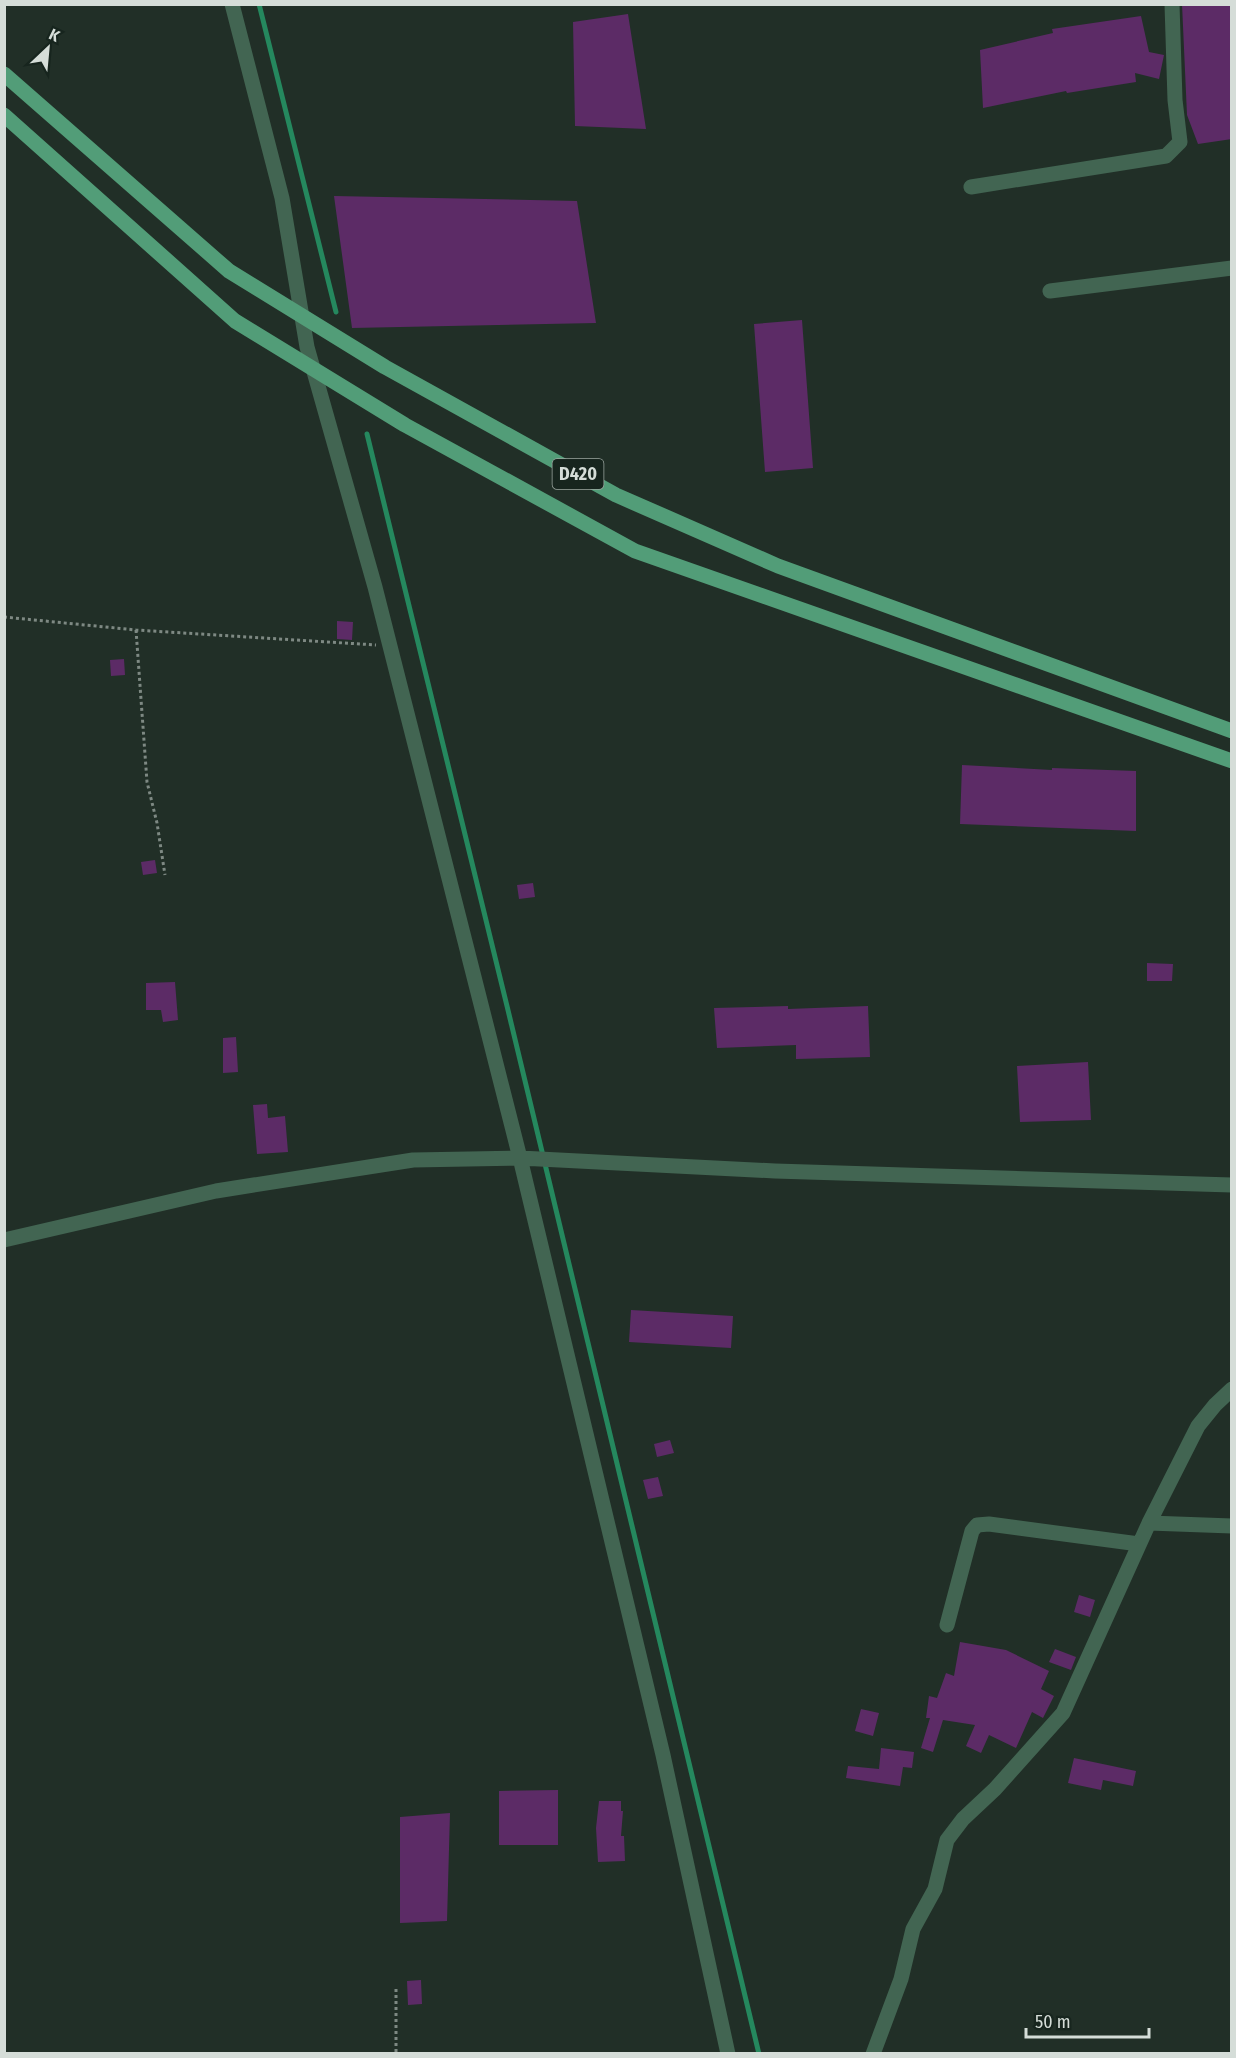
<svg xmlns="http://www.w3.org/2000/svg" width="1236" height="2058" viewBox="0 0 1236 2058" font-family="'Fira Sans Condensed',sans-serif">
<rect width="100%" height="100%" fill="#212f27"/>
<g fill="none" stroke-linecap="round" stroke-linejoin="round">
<path stroke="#25885e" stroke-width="5" d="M259 4 336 312
M367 434 507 1006 759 2054"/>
</g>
<path fill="#5c2b66" d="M1182 4H1232V139L1198 144 1187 115Z
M628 14 646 129 575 126 573 22Z
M1141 16 1149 52 1164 55 1159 79 1135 73 1136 82 1067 93 1066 91 983 108 980 50 1053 33 1052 29Z
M334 196 577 201 596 323 352 328Z
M802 320 813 468 765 472 754 324Z
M337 621 353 622 352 640 337 639Z
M124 659 125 675 111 676 110 660Z
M962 765 1052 770V768L1136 771V831L960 824Z
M155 860 157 873 143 875 141 862Z
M533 883 535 897 519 899 517 885Z
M1147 963 1173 964 1172 981H1147Z
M175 982 178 1020 163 1022 161 1010H146V983Z
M788 1006V1009L868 1006 870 1057 796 1059V1045L717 1048 714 1008Z
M236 1037 238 1072 223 1073V1038Z
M1088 1062 1091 1120 1020 1122 1017 1066Z
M267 1104 268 1118 285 1116 288 1152 257 1154 253 1105Z
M631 1310 733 1316 731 1348 629 1342Z
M670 1440 674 1453 657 1457 654 1444Z
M658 1477 663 1496 648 1499 643 1480Z
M1079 1595 1095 1600 1090 1617 1074 1612Z
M960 1642 1006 1650 1049 1671 1041 1689 1054 1696 1043 1718 1032 1712 1016 1748 989 1735 981 1753 966 1746 975 1725 943 1720 933 1752 921 1748 930 1718H926L929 1696 937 1698 946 1673 954 1676Z
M1055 1649 1076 1657 1071 1670 1049 1662Z
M861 1709 879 1713 873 1736 855 1731Z
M881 1748 914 1752 912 1768 903 1767 900 1786 846 1778 848 1766 879 1769Z
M1074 1758 1136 1771 1133 1786 1103 1780 1101 1790 1068 1783Z
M558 1790V1845H499V1791Z
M599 1801H621V1811H623L621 1836H624L625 1861 598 1862 596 1828Z
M450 1813 447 1921 400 1923V1817Z
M421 1980 422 2004 408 2005 407 1981Z"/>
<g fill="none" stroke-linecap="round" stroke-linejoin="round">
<path stroke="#7e8983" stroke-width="3" stroke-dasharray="3 3" stroke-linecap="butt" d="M4 617 136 630 376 645
M136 630 147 782 157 823 165 875
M396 1989V2054"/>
<path stroke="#426552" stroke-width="15" d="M232 4 282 198 307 347 375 587 520 1158 663 1755 728 2054
M971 187 1166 156 1180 142 1175 100 1172 4
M1050 291 1232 268
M4 1240 216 1191 413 1160 520 1158 775 1171 1232 1185
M1149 1523 1232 1526
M947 1625 972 1531 977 1525 989 1524 1139 1544
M873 2054 901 1979 913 1929 935 1889 947 1840 963 1819 995 1789 1063 1713 1149 1523 1198 1426 1215 1405 1232 1389"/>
<path stroke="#529d78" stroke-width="15" d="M4 74 229 271 385 367 616 495 778 566 1232 731
M4 115 235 321 405 425 635 551 1232 761"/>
</g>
<g text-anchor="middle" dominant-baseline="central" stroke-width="4.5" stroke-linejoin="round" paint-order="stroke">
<rect fill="#17251e" stroke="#9ca6a0" stroke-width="1.5" x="552.5" y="459" width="51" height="30" rx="4.5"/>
<g font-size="18" font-weight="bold" fill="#d5ddd8">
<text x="578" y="474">D420</text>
</g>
</g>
<rect width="1236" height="2058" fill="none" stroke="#d5ddd8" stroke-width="12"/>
<g transform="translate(48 48) rotate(26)" stroke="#17251e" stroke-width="4.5" paint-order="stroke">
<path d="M0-4.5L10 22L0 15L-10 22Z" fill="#d5ddd8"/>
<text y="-9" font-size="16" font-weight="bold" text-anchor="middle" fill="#d5ddd8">K</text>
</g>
<path d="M1026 2028v9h123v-9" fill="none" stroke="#d5ddd8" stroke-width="3"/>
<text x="1035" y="2028" font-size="18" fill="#d5ddd8" stroke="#17251e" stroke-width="4.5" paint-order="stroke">50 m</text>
</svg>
